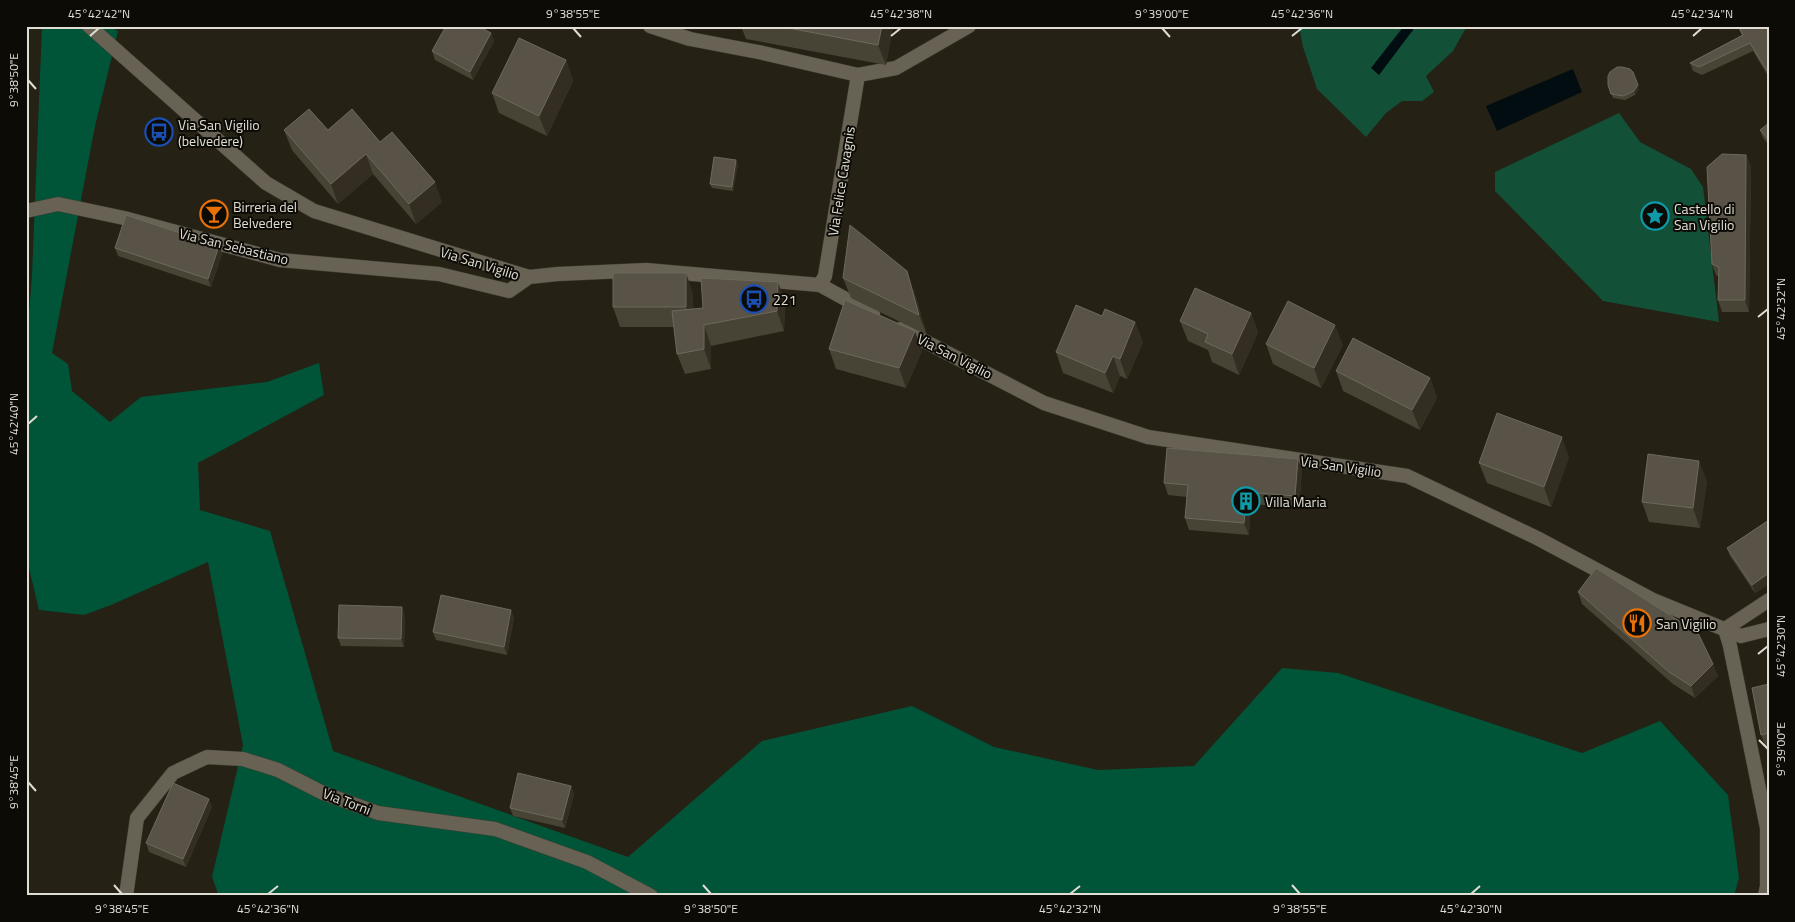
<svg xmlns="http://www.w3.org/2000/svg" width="1795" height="922" viewBox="0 0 1795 922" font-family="'Titillium Web',sans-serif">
<rect width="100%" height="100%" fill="#252114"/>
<path fill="#125037" d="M1299 26H1467L1453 51 1426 76 1434 92 1422 101H1402L1386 113 1366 137 1317 89 1303 47Z
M1619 113 1640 142 1691 169 1703 187 1719 322 1603 301 1495 191V172Z"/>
<path fill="#005538" d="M42 26H110L118 31 95 126 52 353 68 364 72 391 110 422 141 397 267 382 319 363 324 395 198 463 200 510 270 531 333 751 628 857 762 741 912 706 994 747 1098 770 1194 766 1282 668 1338 673 1582 753 1660 721 1728 795 1739 878 1734 896H219L212 877 243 745 208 562 111 605 84 615 39 610 26 555V354L32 275Z"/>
<path fill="#020d11" d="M1404 26H1416L1379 75 1371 68Z
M1573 69 1582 92 1497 131 1486 106Z"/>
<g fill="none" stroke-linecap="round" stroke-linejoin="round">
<g stroke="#403d34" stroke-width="15">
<path id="minor" d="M89 26 266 183 314 211 529 277 558 274 646 270 820 285 873 314
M650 26 690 39 763 53 858 75 896 68 969 26
M26 211 58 204 124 218 280 260 439 274 509 291 529 277
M820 285 825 276 858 75
M901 329 1044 403 1148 437 1407 476 1537 538 1653 600 1741 636 1769 629
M1725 629 1730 646 1767 828V886L1765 896
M1725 629 1769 600
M126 896 137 818 173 773 207 757 243 759 278 770 323 793 378 813 495 829 587 862 651 896"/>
</g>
<use href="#minor" stroke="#676253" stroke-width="14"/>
</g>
<path fill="#474335" d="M741 26H893L886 65 746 39Z
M1737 26H1755L1756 28 1769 26V78L1753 51 1702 75 1693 71 1690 63 1742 35Z
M491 33 494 41 473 80 435 60 432 51Z
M566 60 573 81 547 136 499 113 492 93Z
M1608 85 1639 89 1635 95 1625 100 1613 98Z
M1769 123V145L1763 138 1760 130Z
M284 130H328L380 142 442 202 416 224 373 174 338 204 292 150Z
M1746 155 1751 167 1749 312H1722L1718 300 1719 277 1716 275 1712 264Z
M738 164 733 191 712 188 710 184Z
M219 246 222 254 211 287 118 256 115 248Z
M843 278 914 291 927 335 851 298Z
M693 293V309L785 302 784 331 711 346V369L685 374 677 354 674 327H620L613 307Z
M1251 313 1258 333 1239 375 1212 362 1208 350 1188 341 1180 321Z
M1102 316 1135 322 1143 342 1127 379 1120 376 1113 393 1063 373 1056 352Z
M1266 344 1343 345 1321 388 1273 364Z
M829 349 922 351 906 388 836 369Z
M1336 371 1430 378 1437 398 1420 430 1343 391Z
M1569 457 1551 507 1487 483 1479 463Z
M1298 459 1302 470 1299 508 1251 504 1249 535 1189 530 1185 518 1187 497 1168 495 1164 483Z
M1707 481 1700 528 1649 522 1642 502Z
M1769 520V584L1755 593 1730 556 1727 548Z
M1578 592 1713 664 1718 676 1695 698 1673 684 1582 604Z
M511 610 514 618 507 655 436 640 433 632Z
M405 615 404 647 341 646 338 638Z
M1769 684V749L1767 750 1761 735Z
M571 786 574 794 565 828 513 816 510 808Z
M209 799 212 807 186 867 149 852 146 843Z"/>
<path fill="#332e21" d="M882 26H893L886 65 878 45Z
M491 33 494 41 473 80 470 72Z
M566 60 573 81 547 136 539 116Z
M1638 85 1639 89 1635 95 1634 91Z
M366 154 373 174 338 204 331 184Z
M1746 155 1751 167 1749 312 1745 300Z
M736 160 738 164 733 191 732 187Z
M435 182 442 202 416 224 409 204Z
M219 246 222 254 211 287 208 279Z
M907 271 914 291 927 335 919 315Z
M686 273 693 293 694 327 686 307Z
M778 282 785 302 784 331 777 311Z
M1251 313 1258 333 1239 375 1232 354Z
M1135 322 1143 342 1127 379 1120 359Z
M704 325 711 346V369L704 349Z
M1335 325 1343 345 1321 388 1314 368Z
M915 331 922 351 906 388 899 368Z
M1113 356 1120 376 1113 393 1105 373Z
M1430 378 1437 398 1420 430 1412 410Z
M1562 437 1569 457 1551 507 1544 487Z
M1298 459 1302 470 1299 508 1295 496Z
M1699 461 1707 481 1700 528 1693 508Z
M1247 492 1251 504 1249 535 1244 523Z
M1769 573V584L1755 593 1752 585Z
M402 607 405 615 404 647 401 639Z
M511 610 514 618 507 655 504 647Z
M1713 664 1718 676 1695 698 1691 686Z
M571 786 574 794 565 828 562 820Z
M209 799 212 807 186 867 183 859Z"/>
<path fill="#585346" stroke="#6d695c" d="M446 26H478L491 33 470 72 432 51Z
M778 26H882L878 45Z
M1738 26H1755L1756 28 1759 26H1769V74L1750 43 1699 67 1690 63 1743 35Z
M519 38 566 60 539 116 492 93Z
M1617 67H1622L1630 69 1633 72 1638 85 1634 91 1623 96 1611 94 1608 85V76L1610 72Z
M309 109 328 130 352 109 380 142 392 132 435 182 409 204 366 154 331 184 284 130Z
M1769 123V140L1760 130Z
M1722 154 1746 155 1745 300H1718L1719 267 1712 264 1707 167Z
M714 157 736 160 732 187 710 184Z
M126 215 219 246 208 279 115 248Z
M850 225 907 271 919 315 843 278Z
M613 273H686V307H613Z
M701 278 778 282 777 311 704 325V349L677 354 672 311 703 308Z
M1195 288 1251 313 1232 354 1205 342 1208 334 1180 321Z
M845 300 915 331 899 368 829 349Z
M1288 301 1335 325 1314 368 1266 344Z
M1076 305 1102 316 1105 309 1135 322 1120 359 1113 356 1105 373 1056 352Z
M1353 338 1430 378 1412 410 1336 371Z
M1497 413 1562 437 1544 487 1479 463Z
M1167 448 1298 459 1295 496 1247 492 1244 523 1185 518 1188 485 1164 483Z
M1648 454 1699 461 1693 508 1642 502Z
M1769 520V573L1752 585 1727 548Z
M1596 568 1698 633 1713 664 1691 686 1669 672 1578 592Z
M441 595 511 610 504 647 433 632Z
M339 605 402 607 401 639 338 638Z
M1769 684V733L1761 735 1752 688Z
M518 773 571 786 562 820 510 808Z
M173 783 209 799 183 859 146 843Z"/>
<path fill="none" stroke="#e0ddd4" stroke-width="2" d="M573 28 581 37M1162 28 1170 37M90 36 99 28M891 36 901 28M1292 36 1302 28M1693 36 1702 28M28 80 36 89M1758 317 1768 309M28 424 37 416M1758 654 1768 646M1759 740 1768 749M28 782 36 791M114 885 122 894M703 885 711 894M1292 885 1300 894M268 894 278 886M1070 894 1080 886M1471 894 1480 886"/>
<defs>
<g id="bus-ring" transform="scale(1.4375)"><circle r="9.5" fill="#0d0b06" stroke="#1a4fb4" stroke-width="1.5"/><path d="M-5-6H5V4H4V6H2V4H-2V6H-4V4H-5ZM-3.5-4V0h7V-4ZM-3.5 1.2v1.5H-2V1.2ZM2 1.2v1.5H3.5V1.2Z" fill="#1a4fb4"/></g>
<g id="bar-ring" transform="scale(1.4375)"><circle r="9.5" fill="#0d0b06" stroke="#e8710a" stroke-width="1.5"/><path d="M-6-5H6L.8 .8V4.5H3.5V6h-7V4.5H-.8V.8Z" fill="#e8710a"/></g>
<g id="sight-ring" transform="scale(1.4375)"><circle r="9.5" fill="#0d0b06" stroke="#0f9aa8" stroke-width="1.5"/><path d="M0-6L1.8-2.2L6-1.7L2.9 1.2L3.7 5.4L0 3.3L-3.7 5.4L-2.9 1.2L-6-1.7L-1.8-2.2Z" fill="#0f9aa8"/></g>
<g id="building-ring" transform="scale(1.4375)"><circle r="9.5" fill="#0d0b06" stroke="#0f9aa8" stroke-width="1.5"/><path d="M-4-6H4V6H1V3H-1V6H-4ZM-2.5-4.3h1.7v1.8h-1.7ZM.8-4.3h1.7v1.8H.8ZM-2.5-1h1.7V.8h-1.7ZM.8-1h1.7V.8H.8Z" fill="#0f9aa8"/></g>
<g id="restaurant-ring" transform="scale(1.4375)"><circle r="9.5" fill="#0d0b06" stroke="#e8710a" stroke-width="1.5"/><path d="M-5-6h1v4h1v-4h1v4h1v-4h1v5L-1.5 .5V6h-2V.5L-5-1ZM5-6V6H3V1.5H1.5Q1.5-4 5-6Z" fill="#e8710a"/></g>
</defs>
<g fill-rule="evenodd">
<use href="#bus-ring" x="159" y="132"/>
<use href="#bar-ring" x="214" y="214"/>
<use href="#sight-ring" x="1655" y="216"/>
<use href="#bus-ring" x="754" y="299"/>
<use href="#building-ring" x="1246" y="501"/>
<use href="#restaurant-ring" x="1637" y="623"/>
</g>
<g text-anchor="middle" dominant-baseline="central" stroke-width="4" stroke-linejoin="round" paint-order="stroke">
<g font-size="14" fill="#e0ddd4" stroke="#0d0b06" text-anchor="start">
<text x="178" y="124">Via San Vigilio<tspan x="178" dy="16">(belvedere)</tspan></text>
<text x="233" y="206">Birreria del<tspan x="233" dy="16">Belvedere</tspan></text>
<text x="1674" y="208">Castello di<tspan x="1674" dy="16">San Vigilio</tspan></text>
<text x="773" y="299">221</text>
<text x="1265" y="501">Villa Maria</text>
<text x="1656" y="623">San Vigilio</text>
</g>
<g font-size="14" fill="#e0ddd4" stroke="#0d0b06">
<text transform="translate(841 181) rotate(-81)">Via Felice Cavagnis</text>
<text transform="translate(234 246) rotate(14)">Via San Sebastiano</text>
<text transform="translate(480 263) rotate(17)">Via San Vigilio</text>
<text transform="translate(955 356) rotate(27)">Via San Vigilio</text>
<text transform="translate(1341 466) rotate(8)">Via San Vigilio</text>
<text transform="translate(347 801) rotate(21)">Via Torni</text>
</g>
</g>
<rect width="1795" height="922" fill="none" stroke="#0d0b06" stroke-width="55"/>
<rect x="28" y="28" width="1740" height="866" fill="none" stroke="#e0ddd4" stroke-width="2"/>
<g font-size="12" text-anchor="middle" fill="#e0ddd4">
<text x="99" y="18">45°42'42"N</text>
<text x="573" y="18">9°38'55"E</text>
<text x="901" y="18">45°42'38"N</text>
<text x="1162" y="18">9°39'00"E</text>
<text x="1302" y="18">45°42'36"N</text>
<text x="1702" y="18">45°42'34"N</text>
<text transform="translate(14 80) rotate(-90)" y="4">9°38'50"E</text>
<text transform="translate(1781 309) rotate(-90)" y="4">45°42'32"N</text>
<text transform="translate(14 424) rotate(-90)" y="4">45°42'40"N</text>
<text transform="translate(1781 646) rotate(-90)" y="4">45°42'30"N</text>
<text transform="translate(1781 749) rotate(-90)" y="4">9°39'00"E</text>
<text transform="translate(14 782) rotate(-90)" y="4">9°38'45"E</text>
<text x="122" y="913">9°38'45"E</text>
<text x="268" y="913">45°42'36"N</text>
<text x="711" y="913">9°38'50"E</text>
<text x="1070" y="913">45°42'32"N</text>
<text x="1300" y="913">9°38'55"E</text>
<text x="1471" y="913">45°42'30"N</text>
</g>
</svg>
